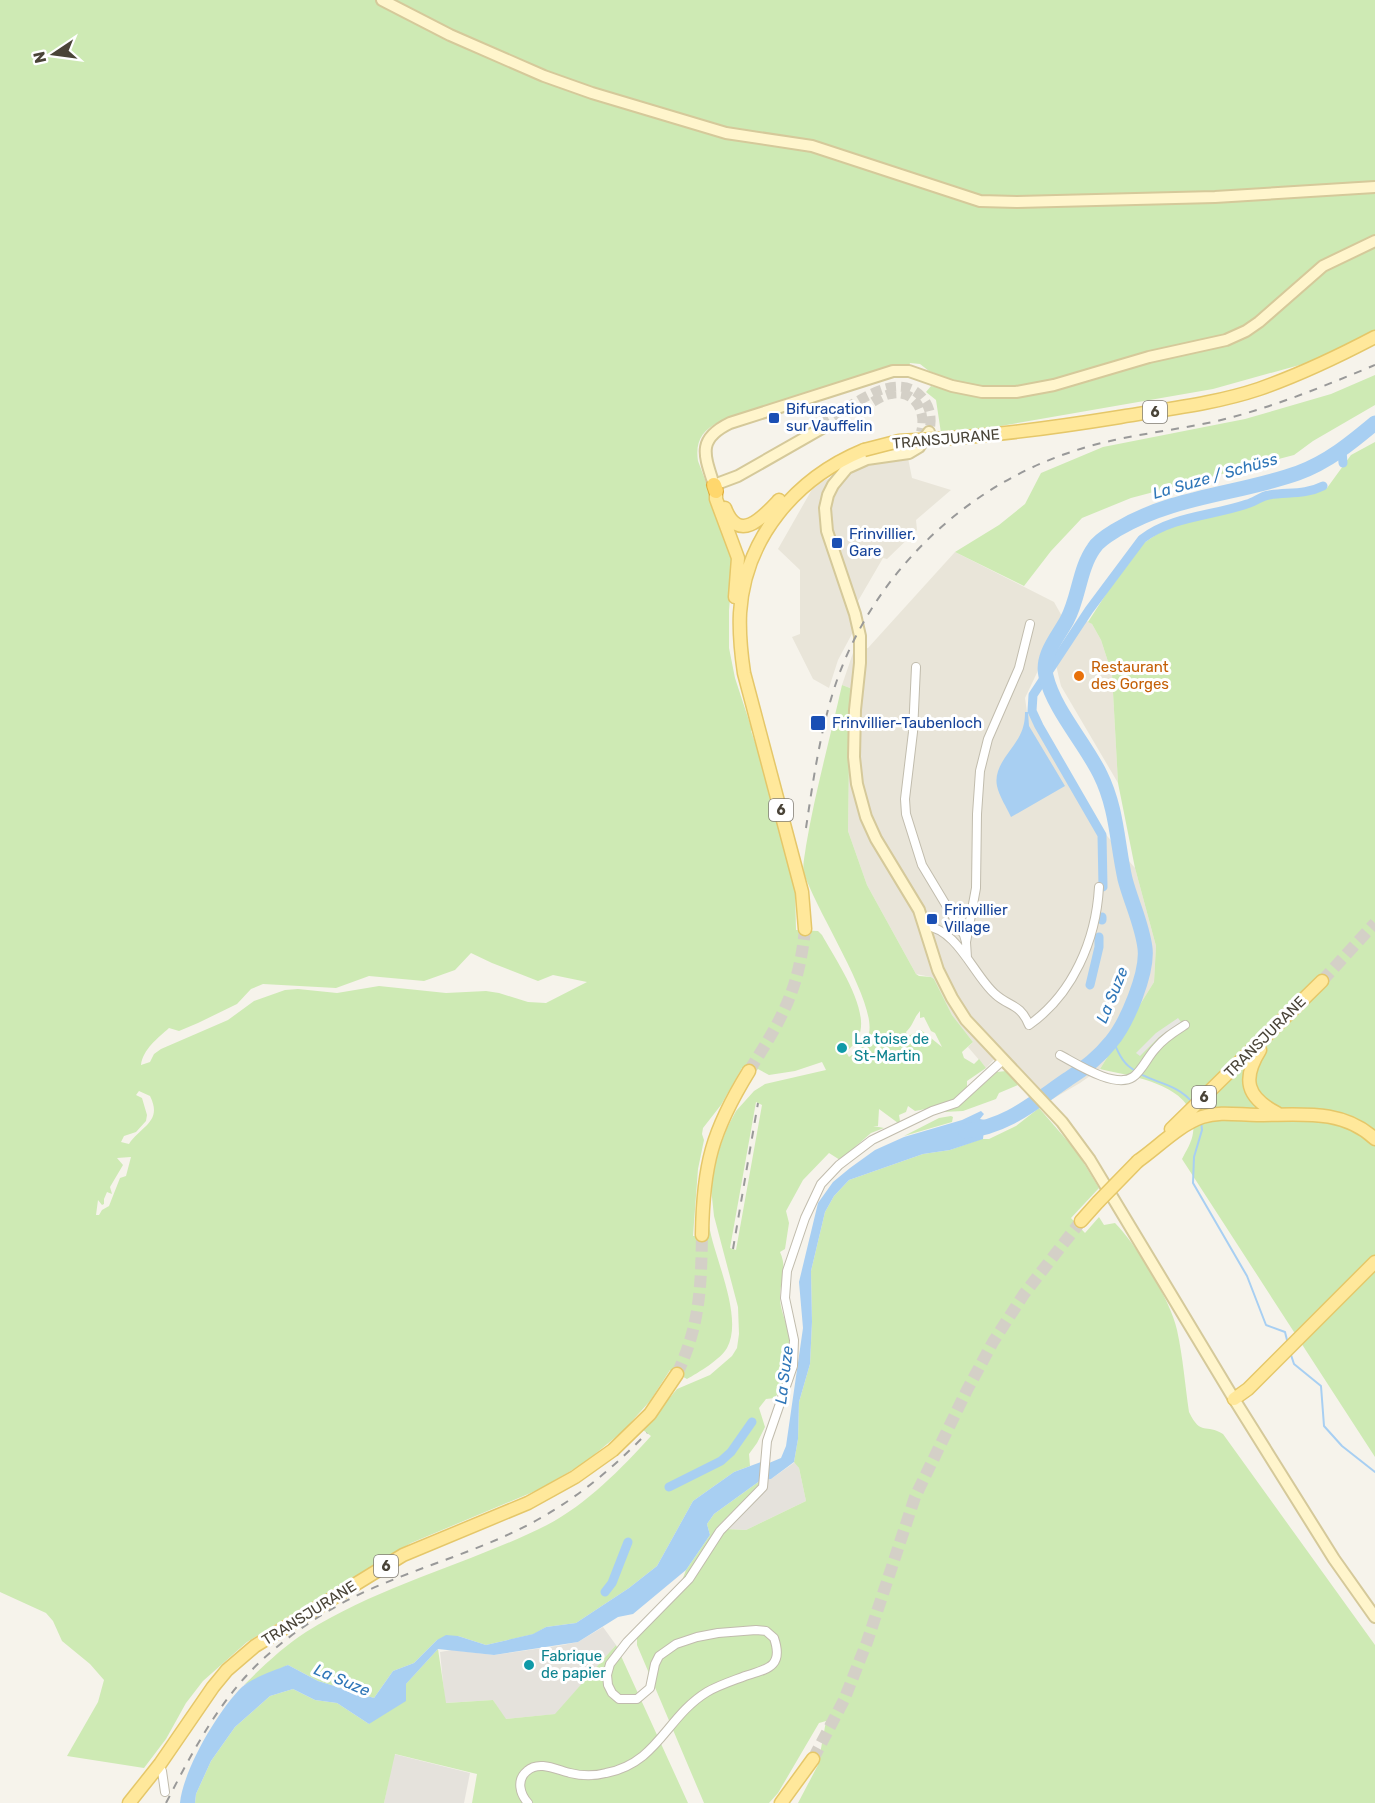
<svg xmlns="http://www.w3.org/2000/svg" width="1375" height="1803" viewBox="0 0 1375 1803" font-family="Rubik,sans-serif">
<rect width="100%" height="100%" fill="#f6f3eb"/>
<path fill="#e9e5d9" d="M908 458 912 478 951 490 916 520 917 530 887 559 883 558 858 601 861 617 838 660 829 688 813 679 792 637 800 634V570L778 549 815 484 870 462Z
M955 552 1054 602 1063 618 1025 698 1027 712 1094 821 1135 868 1156 946 1154 982 1100 1069 1080 1083 1049 1101 1001 1052 986 1068 968 1047 973 1042 952 1015 934 979 931 977 916 974 867 885 848 831 850 688 842 685 854 650 868 648Z
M1080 617 1092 624 1101 640 1112 674 1118 783 1061 686 1055 661Z"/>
<path fill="#e5e2dc" d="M795 1462 799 1468 806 1501 746 1530 726 1529 721 1523 755 1491 761 1480 771 1479Z
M603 1627 616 1645 556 1714 505 1719 493 1700 445 1703 440 1652 452 1650 494 1655 563 1645 578 1642Z
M394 1754 470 1773 464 1803H384Z"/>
<path fill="#ceeab4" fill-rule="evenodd" d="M0 0H1375V344L1213 389 966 432 941 433 936 400 926 392 931 386 957 392 955 381 929 371 920 364 910 363 909 366H893L719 422C702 430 695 442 698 461L734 556 729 610V648L735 678 752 730 751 731 757 748 795 886 796 930 818 931 822 935C835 959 872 1011 858 1038 855 1044 850 1048 846 1052L849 1057C857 1051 867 1044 869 1033 876 1001 816 911 804 873 802 866 805 855 806 846 815 792 830 739 842 685L850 688 848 831 867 885 916 974 919 976 931 977 934 979 952 1015 973 1042 962 1052 964 1058 974 1064 979 1059 986 1068 967 1081V1093C952 1103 933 1108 915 1111L908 1106 906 1112 899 1115 900 1121 898 1123 879 1109 878 1126H873L884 1128 871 1133 840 1160 829 1153 803 1180 786 1211 789 1223 785 1249 780 1252C788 1270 780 1280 780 1298 780 1310 787 1323 789 1335 794 1357 786 1380 775 1398L766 1399 759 1408 765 1427 757 1443 749 1454 750 1466 734 1472 693 1501 657 1566 629 1588 576 1623 546 1627 534 1634 486 1645 458 1636 437 1640 414 1663 393 1671 374 1698 318 1681 288 1665 244 1685C263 1666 283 1647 306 1632 381 1585 469 1564 547 1525 587 1504 621 1469 651 1436L643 1430 677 1389 710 1375 732 1356 737 1348 739 1334 738 1307 714 1216 711 1188 716 1158 727 1128 736 1111 754 1091 765 1084 826 1070 822 1062 795 1071 769 1075 758 1069 753 1074 742 1068 721 1105 703 1128 702 1134 704 1140 698 1169 693 1236 707 1235V1224L709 1225C714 1258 744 1317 727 1348 721 1359 698 1373 687 1379L670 1370 650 1401 623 1431 584 1463 540 1489 411 1543 247 1642 203 1681 186 1703 166 1739 144 1768 67 1756 98 1702 104 1680 90 1664 62 1641 53 1621 46 1613 0 1592ZM471 953 492 963 538 981 553 975 587 982 546 1003 528 1002 499 993 486 991 446 993 379 986 337 993 298 989 285 990 254 1001 228 1020 161 1049 154 1054 150 1062 141 1065C143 1049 158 1038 169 1028L179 1031 198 1023 237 1004 251 989 263 984 336 988 369 976 424 981 455 970ZM920 1011V1018L924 1017 931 1031 935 1033 942 1047 921 1030 908 1036 906 1032C914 1024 913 1019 920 1011ZM139 1091 150 1096C163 1122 141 1126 129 1144L121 1142 124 1136 136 1132 146 1121 147 1115 142 1098 136 1095ZM756 1102 762 1105 736 1250 730 1248ZM131 1157 126 1176 120 1178 109 1206 102 1210 99 1215H96L98 1200 102 1205 104 1204V1199L107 1192 112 1194 110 1187 123 1165 117 1158Z
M1375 375V405L1313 441 1294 455 1131 498 1082 518 1051 551 1024 586 955 552 999 525 1025 504 1041 473 1103 447 1245 419 1331 394Z
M1375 442V1457L1182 1159C1186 1151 1192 1142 1193 1133 1200 1085 1134 1077 1100 1069L1154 982 1156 946 1135 868 1118 783 1112 674 1101 640 1092 624 1088 622 1135 549 1166 528 1186 520 1266 496H1304L1327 488 1351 455Z
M1006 1071 1018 1085 999 1093 996 1099 963 1111 943 1112 959 1106 997 1072Z
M1039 1108 1077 1152 1099 1188 1071 1218 1085 1233 1099 1217 1104 1225 1115 1223C1136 1244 1171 1301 1177 1330 1183 1357 1185 1385 1189 1412 1201 1437 1206 1423 1223 1434L1375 1645V1803H798L818 1765 826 1721 819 1723 778 1793 769 1803H704L637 1645V1630L680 1586 686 1570 710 1535 707 1524 714 1514 761 1480 755 1491 721 1523 726 1529 746 1530 806 1501 799 1468 794 1462 798 1439 799 1402 810 1364 812 1322 811 1271 825 1212 834 1196 849 1180 923 1154 950 1150 981 1139H989L1016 1126Z
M951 1116 953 1117 952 1122 904 1136 939 1118Z
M616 1645 688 1803H472L477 1774 395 1754 384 1803H195L196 1794 211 1761 235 1727 270 1696 293 1689 315 1700 337 1703 369 1724 438 1649 446 1703 493 1700 506 1719 555 1714Z"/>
<path fill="#e7e6e2" d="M1178 1018 1181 1022 1159 1037 1140 1056 1136 1053 1156 1033Z"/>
<path fill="#a8cff2" d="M1025 712H1028L1029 726 1065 786 1011 817C1007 808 999 796 997 786 993 766 1012 751 1020 735 1024 727 1025 720 1025 712Z
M981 1111 984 1114 980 1119 985 1120 983 1139 950 1150 923 1154 849 1180 834 1196 825 1212 811 1271 812 1322 810 1364 799 1402 798 1439 794 1462 771 1479 761 1480 714 1514 707 1524 710 1535 686 1570 633 1614 618 1617 578 1642 494 1655 438 1649 406 1684V1701L369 1724 337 1703 315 1700 293 1689 270 1696 235 1727 211 1761 196 1794 195 1803H180C183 1770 219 1709 242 1687 252 1678 275 1670 288 1665L318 1681 374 1698 393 1671 414 1663 437 1640 446 1635 458 1636 486 1645 533 1634 546 1627 576 1623 629 1588 657 1566 693 1501 734 1472 761 1462 769 1463 781 1458 786 1446 803 1328 799 1282 818 1203 833 1182 850 1168 875 1150 904 1137 962 1120Z"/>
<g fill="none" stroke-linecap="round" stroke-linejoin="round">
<path stroke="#a8cff2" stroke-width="2" d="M1113 1040C1117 1050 1122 1062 1131 1068 1151 1084 1175 1081 1193 1103
M1201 1121 1202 1130 1194 1157 1193 1183 1247 1276 1266 1325 1285 1332 1288 1344
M1290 1352 1294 1364 1321 1386 1324 1426 1342 1446 1375 1472"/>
<path stroke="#a8cff2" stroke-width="9" d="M1342 451 1343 463
M1103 887 1102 835 1039 726 1032 711 1033 695 1089 610 1142 539C1172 516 1212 516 1247 504 1255 502 1261 496 1269 495 1288 492 1305 495 1323 486
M1102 920V917
M1090 985 1099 947V937
M669 1487 721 1461 731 1452 752 1422
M605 1592 612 1583 628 1542"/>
<path stroke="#a8cff2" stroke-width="15" d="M965 1131C1007 1127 1034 1102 1068 1079 1084 1069 1099 1057 1111 1042 1127 1023 1148 973 1145 948 1142 924 1131 902 1125 879 1117 843 1117 808 1100 774 1085 743 1054 710 1046 676 1041 655 1058 637 1067 620 1079 598 1079 569 1094 548 1099 540 1110 534 1118 529 1173 496 1239 494 1298 473 1328 462 1351 443 1375 423"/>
<path stroke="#d4d0c7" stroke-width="10" stroke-dasharray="10 5" stroke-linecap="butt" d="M873 402C878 399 884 395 891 394 914 389 927 411 921 432
M824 427 826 421C852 406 900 365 925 401 931 410 932 421 929 432"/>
<path stroke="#d4d0c7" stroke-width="12" stroke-dasharray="12 6" stroke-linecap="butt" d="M1322 981 1375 923
M749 1071C781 1020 799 991 805 929
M677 1374C700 1325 701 1288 702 1235
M813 1759 844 1700 867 1642 915 1497 967 1390 993 1342 1024 1294 1081 1221"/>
<g stroke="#c1bcad" stroke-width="10">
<path id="street" d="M916 667 913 732 905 799 906 814 922 865 964 935 966 942 967 958
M925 926C957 928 974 976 995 994 1009 1007 1020 1003 1029 1025 1073 994 1096 940 1099 887
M966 942 976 888 977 814 980 771 988 739 1019 668 1030 624
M1060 1055C1077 1064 1115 1089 1133 1077 1142 1071 1148 1056 1156 1048 1164 1038 1174 1032 1185 1025
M162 1771 165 1792
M528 1803C520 1794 516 1780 527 1771 539 1760 557 1770 570 1773 582 1776 595 1776 606 1773 658 1763 666 1717 707 1692 719 1685 732 1681 745 1676 767 1669 784 1667 774 1638L766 1631 756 1630 718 1633 697 1637 676 1644 659 1656 655 1664 650 1688 637 1699H619L612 1693 608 1685 607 1675 610 1664 627 1642 689 1579 720 1531 763 1487 767 1441 793 1366 794 1340 785 1298 787 1271 805 1218 821 1184 839 1165 872 1140 932 1111 956 1103 1003 1060"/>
</g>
<g stroke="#d5c99a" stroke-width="14">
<path id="secondary" d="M382 0 450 35 544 76 592 93 726 133 812 146 980 201 1017 202 1215 197 1375 187
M824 427 738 476 714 485C704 454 697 439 730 423L893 371H909L952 386 982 392H1016L1054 385 1149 357 1226 340 1246 331 1259 322 1323 266 1375 241
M929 432 919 447 909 453 867 459 847 468 833 485 828 495 825 508 827 531 855 614 860 636V663L855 710 854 757 857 784 866 817 876 839 919 910 938 970 952 998 966 1020 1062 1122 1090 1160 1234 1399 1334 1559 1375 1617"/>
</g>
<g stroke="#e5c769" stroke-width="15">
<path id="primary" d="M935 439C997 436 1058 427 1120 417 1167 409 1214 404 1259 389 1299 375 1337 357 1375 337
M716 491V499L738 558 735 597
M725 508C739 545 764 516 779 500
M805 929 802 892 744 673C741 653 739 634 740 613 745 537 796 478 864 450
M1260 1050C1242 1079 1246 1097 1277 1113
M1171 1129 1322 981
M1138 1161C1158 1147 1179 1125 1202 1117 1220 1111 1239 1115 1257 1115 1299 1115 1342 1108 1375 1139
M1081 1221 1098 1202
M702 1235C703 1165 712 1131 749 1071
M1234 1399 1248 1389 1375 1262
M129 1803 160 1764 213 1687 227 1670 255 1646 403 1555 528 1503 575 1477 613 1450 650 1414 677 1374
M781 1803 813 1759"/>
</g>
<g stroke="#dfad3b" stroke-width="16">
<path id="highway" d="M714 485 716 491"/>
</g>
<use href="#street" stroke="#fff" stroke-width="8"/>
<use href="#secondary" stroke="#fff5cc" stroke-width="10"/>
<use href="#primary" stroke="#ffe89b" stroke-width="12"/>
<use href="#highway" stroke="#ffd76d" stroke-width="14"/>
<path stroke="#999" stroke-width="2" stroke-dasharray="8 8" stroke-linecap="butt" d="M806 828C813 781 820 732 835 686 871 577 962 488 1071 452 1117 436 1165 432 1213 422 1269 409 1322 387 1375 365
M733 1249 758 1103
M166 1803C193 1751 219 1700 262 1660 298 1627 340 1601 385 1583 435 1562 489 1547 537 1520 579 1497 614 1467 647 1433"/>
<g stroke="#e5c769" stroke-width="15" stroke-linecap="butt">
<path id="primary-bridge" d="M864 450 899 441 935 439
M1098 1202 1138 1161"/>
</g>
<use href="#primary-bridge" stroke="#ffe89b" stroke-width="12"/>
</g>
<g fill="#1a4fb4" stroke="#fff" stroke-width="2">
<rect x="768" y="412" width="12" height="12" rx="3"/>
<rect x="831" y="537" width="12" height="12" rx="3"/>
<rect x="810" y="715" width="16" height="16" rx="3"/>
<rect x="926" y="913" width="12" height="12" rx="3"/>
</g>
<circle fill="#e8710a" stroke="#fff" stroke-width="2" cx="1079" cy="676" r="6"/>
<g fill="#0f9aa8" stroke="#fff" stroke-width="2">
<circle cx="842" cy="1048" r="6"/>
<circle cx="529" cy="1665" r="6"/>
</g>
<g text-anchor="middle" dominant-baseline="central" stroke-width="6" stroke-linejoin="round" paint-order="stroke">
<g fill="#fff" stroke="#807c74" stroke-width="1.5">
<rect x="1143" y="401" width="24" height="22" rx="4.5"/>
<rect x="769" y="799" width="24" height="22" rx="4.5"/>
<rect x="1192" y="1086" width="24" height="22" rx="4.5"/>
<rect x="374" y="1555" width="24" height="22" rx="4.5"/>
</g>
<g font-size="14" font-weight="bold" fill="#4a4438">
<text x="1155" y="412">6</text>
<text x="781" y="810">6</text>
<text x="1204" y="1097">6</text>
<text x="386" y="1566">6</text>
</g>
<g font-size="15" fill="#164399" stroke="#fff" text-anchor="start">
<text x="786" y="409">Bifuracation<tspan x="786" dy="17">sur Vauffelin</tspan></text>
<text x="849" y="534">Frinvillier,<tspan x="849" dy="17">Gare</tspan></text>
<text x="832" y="723">Frinvillier-Taubenloch</text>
<text x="944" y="910">Frinvillier<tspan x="944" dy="17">Village</tspan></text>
</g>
<g font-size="15" fill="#4a4438" stroke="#fff">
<text transform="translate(946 439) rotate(-5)">TRANSJURANE</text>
<text transform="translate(1265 1037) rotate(-45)">TRANSJURANE</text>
<text transform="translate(309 1613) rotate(-32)">TRANSJURANE</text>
</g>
<g font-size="15" fill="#c56008" stroke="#fff" text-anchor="start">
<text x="1091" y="667">Restaurant<tspan x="1091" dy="17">des Gorges</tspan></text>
</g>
<g font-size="15" fill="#0d838f" stroke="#fff" text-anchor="start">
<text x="854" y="1039">La toise de<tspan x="854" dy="17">St-Martin</tspan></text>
<text x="541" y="1656">Fabrique<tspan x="541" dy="17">de papier</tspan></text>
</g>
<g font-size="16" font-style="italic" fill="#2f76b8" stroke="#fff">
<text transform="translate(1215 476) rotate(-16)">La Suze / Schüss</text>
<text transform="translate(1112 995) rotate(-68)">La Suze</text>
<text transform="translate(784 1375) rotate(-83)">La Suze</text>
<text transform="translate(342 1680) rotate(23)">La Suze</text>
</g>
</g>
<g transform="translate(54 54) rotate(257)" stroke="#ffffff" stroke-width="4.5" paint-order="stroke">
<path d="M0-4.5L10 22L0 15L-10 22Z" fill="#4a4438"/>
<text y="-9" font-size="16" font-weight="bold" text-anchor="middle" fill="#4a4438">N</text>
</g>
</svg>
